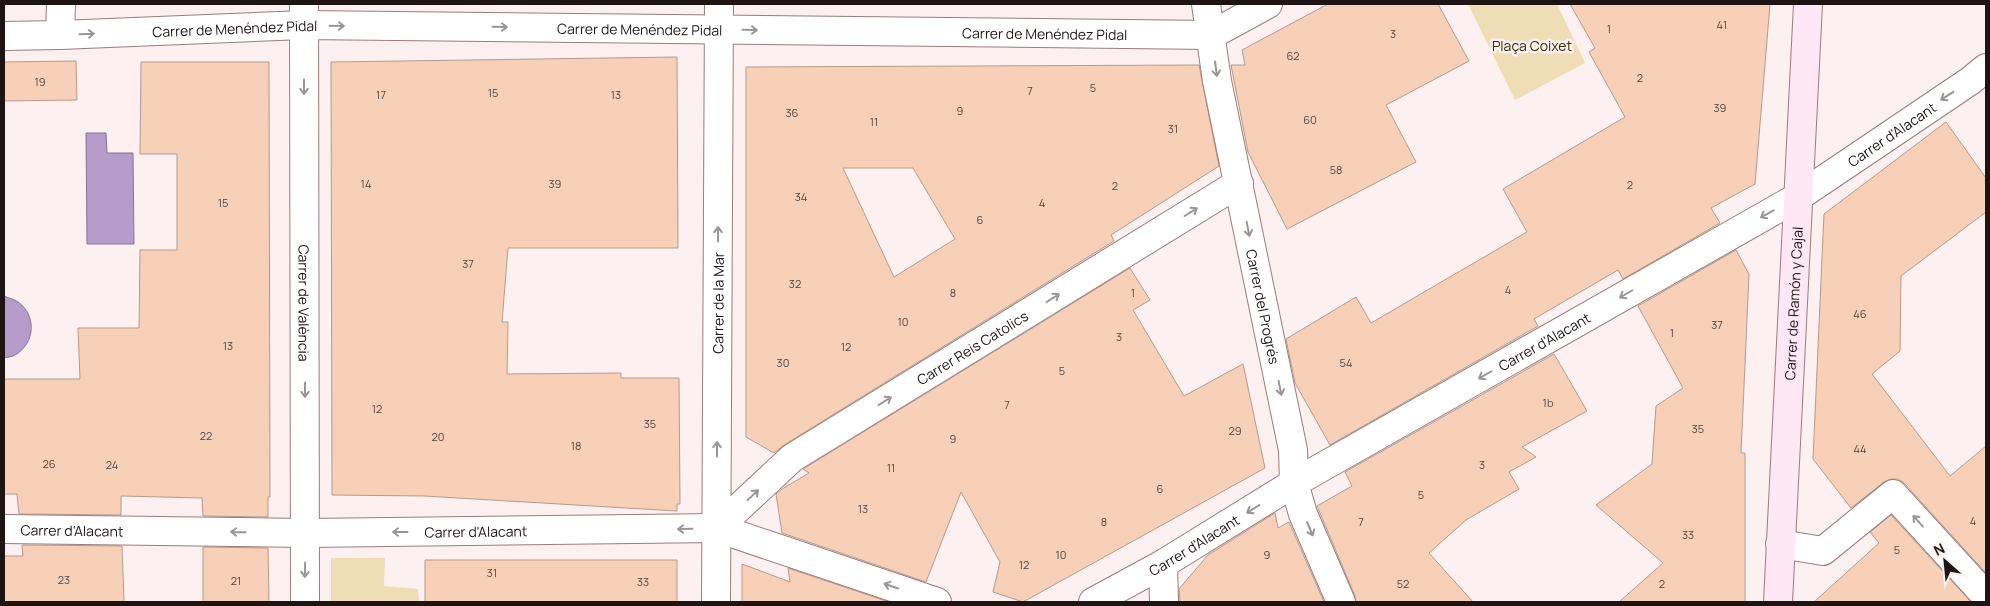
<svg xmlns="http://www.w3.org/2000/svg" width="1990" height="606" viewBox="0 0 1990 606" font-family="Manrope,sans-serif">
<rect width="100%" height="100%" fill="#fcf0f0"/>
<path fill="#efddb6" d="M1468 4H1557L1585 63 1515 100Z
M331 558H385L384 586 418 589 419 602H331Z"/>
<path fill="#b59cca" stroke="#887393" d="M86 133H106L107 153H133L134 244H87Z
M4 296C8 298 14 299 18 302 37 315 35 344 15 355 12 357 7 357 4 358Z"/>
<path fill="#f8cfb7" stroke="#b39b8e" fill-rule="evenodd" d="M1328 4H1438L1469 61 1386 105 1416 162 1287 229 1248 152 1231 65H1245L1242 50Z
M1570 4H1770L1755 184 1711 208 1720 223 1623 279 1618 270 1534 319 1538 326 1330 445 1295 383 1286 339 1356 297 1371 323 1527 232 1503 189 1625 117 1589 52 1595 48Z
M677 57 678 248H508L502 322H508L507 374 621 373V378H679L680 504H677V511L424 496 332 495 331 62Z
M76 61 77 100 4 101V62Z
M141 62H269L270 497H268V517L203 516 202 498 121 496V515L19 514 17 494H4V379H80L78 328H139L140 250H177V154H140Z
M1199 65 1219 166 1111 235 1114 241 784 445 774 453 746 437V67ZM843 168H913L955 239 894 277Z
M1946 122 1986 178V212L1901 276 1900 351 1872 374 1950 476 1986 446V573L1904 483 1898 479H1891L1884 482 1851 508 1813 459 1824 214Z
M1736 250 1749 274 1741 453H1745V602H1619L1663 563 1596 505 1652 464 1656 406 1683 388 1638 306Z
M1130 268 1150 300 1133 310 1184 396 1243 364 1265 468 1023 602 993 592 1000 562 961 492 926 582 782 533 776 494 782 489 809 473 803 469Z
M1554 354 1587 411 1522 447 1536 457 1509 472 1519 489 1466 520 1429 553 1473 602H1356L1355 596 1317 506 1352 486 1345 472Z
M1275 513 1278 528 1289 522 1324 602H1180L1179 589 1208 555Z
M1891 515 1971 602H1814L1879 543 1870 532Z
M22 545 122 546 124 602H4V556H23Z
M203 547 268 548 269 602H203Z
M425 560H677V602H425Z
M742 564 790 582 788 568 889 602H742Z"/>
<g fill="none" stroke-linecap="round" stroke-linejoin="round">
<g stroke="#997d7d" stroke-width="30">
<g id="street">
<path id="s1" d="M304 4 305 602"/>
<path id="s2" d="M1206 4 1217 81 1293 450 1294 483 1303 514 1341 602"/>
<path d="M60 35 61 4"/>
<path id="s3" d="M4 36 60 35 304 25 1211 35 1268 4"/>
<path id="s4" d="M717 528 792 458 1239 183"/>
<path id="s5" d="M4 529 306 533 717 528 937 602"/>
<path d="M1780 544 1823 551 1893 494 1986 596"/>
<path d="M1163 564 1164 602"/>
<path id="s6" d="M716 602 719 4"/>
<path id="s7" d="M1093 602 1163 564 1294 483 1798 197 1970 81 1986 68"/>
</g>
</g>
<g stroke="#997d7d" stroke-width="30">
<g id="secondary">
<path id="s8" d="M1778 602 1808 4"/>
</g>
</g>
<use href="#street" stroke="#fff" stroke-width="28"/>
<use href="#secondary" stroke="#ffe8f5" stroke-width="28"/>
</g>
<defs><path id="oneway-shaft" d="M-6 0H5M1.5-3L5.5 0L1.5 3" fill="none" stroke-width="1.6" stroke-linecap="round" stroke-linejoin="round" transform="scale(1.25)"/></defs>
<g stroke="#9a9595">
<use href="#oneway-shaft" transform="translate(337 26) rotate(1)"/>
<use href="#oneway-shaft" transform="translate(500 27) rotate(1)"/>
<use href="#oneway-shaft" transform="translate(750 30) rotate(1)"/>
<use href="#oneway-shaft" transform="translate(87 34) rotate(-2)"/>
<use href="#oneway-shaft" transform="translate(1216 69) rotate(83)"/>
<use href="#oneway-shaft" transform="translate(304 87) rotate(90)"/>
<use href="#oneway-shaft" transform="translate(1947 96) rotate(147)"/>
<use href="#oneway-shaft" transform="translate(1191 212) rotate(-32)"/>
<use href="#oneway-shaft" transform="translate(1767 214) rotate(151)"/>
<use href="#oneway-shaft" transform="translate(1248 229) rotate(79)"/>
<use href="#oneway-shaft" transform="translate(718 234) rotate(-90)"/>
<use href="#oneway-shaft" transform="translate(1626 294) rotate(150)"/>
<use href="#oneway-shaft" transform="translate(1053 298) rotate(-32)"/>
<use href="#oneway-shaft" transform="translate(1485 375) rotate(150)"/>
<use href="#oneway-shaft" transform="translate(1280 388) rotate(79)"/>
<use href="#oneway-shaft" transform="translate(305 390) rotate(90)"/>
<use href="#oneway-shaft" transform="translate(885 401) rotate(-32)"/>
<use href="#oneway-shaft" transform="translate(717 449) rotate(-90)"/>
<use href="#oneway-shaft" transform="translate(753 495) rotate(-43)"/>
<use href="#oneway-shaft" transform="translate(1253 509) rotate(148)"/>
<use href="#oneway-shaft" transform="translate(1918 521) rotate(-132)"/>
<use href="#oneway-shaft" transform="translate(685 529) rotate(179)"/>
<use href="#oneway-shaft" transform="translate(1310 529) rotate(67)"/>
<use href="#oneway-shaft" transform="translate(238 532) rotate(-179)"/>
<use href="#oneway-shaft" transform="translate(400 532) rotate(180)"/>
<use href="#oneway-shaft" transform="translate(305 570) rotate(91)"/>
<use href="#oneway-shaft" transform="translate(891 586) rotate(-161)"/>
</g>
<g text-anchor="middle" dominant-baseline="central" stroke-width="5" stroke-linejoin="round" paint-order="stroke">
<g font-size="11" fill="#54433d">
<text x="1722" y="24">41</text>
<text x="1609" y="28">1</text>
<text x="1393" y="33">3</text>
<text x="1293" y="55">62</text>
<text x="1640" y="77">2</text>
<text x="40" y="81">19</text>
<text x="1093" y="87">5</text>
<text x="1030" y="90">7</text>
<text x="493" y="92">15</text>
<text x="381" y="94">17</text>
<text x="616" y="94">13</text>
<text x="1720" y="107">39</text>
<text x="960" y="110">9</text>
<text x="792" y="112">36</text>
<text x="1310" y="119">60</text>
<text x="874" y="121">11</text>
<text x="1173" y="128">31</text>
<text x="1336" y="169">58</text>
<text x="366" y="183">14</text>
<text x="555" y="183">39</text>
<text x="1630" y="184">2</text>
<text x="1115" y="185">2</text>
<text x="801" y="196">34</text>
<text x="223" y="202">15</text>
<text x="1042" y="202">4</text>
<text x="980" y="219">6</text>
<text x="468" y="263">37</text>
<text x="795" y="283">32</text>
<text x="1508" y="289">4</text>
<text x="953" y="292">8</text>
<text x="1133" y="292">1</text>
<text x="1860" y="313">46</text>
<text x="903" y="321">10</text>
<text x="1717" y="324">37</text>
<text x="1672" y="332">1</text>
<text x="1119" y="336">3</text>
<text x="228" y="345">13</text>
<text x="846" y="346">12</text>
<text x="783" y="362">30</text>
<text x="1346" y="362">54</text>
<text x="1062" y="370">5</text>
<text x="1548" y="402">1b</text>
<text x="1007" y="404">7</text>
<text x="377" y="408">12</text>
<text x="650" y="423">35</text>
<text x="1698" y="428">35</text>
<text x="1235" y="430">29</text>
<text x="206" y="435">22</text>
<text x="438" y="436">20</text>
<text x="953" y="438">9</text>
<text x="576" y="445">18</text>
<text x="1860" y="448">44</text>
<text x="49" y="463">26</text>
<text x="112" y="464">24</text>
<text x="1482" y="464">3</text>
<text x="891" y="467">11</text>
<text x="1160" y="488">6</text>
<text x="1421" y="494">5</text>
<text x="863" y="508">13</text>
<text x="1973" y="520">4</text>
<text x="1104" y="521">8</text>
<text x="1361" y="521">7</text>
<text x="1688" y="534">33</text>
<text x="1897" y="549">5</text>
<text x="1061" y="554">10</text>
<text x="1267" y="554">9</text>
<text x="1024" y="564">12</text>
<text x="492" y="572">31</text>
<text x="64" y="579">23</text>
<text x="236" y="580">21</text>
<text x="643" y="581">33</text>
<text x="1403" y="583">52</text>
<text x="1662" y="583">2</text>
</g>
<g font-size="14" fill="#1e1414" stroke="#fcf0f0">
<text stroke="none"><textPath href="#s3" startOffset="231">Carrer de Menéndez Pidal</textPath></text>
<text stroke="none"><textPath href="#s3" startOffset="636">Carrer de Menéndez Pidal</textPath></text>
<text stroke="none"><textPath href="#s3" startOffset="1041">Carrer de Menéndez Pidal</textPath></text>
<text stroke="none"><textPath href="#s7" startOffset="926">Carrer d'Alacant</textPath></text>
<text stroke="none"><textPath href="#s1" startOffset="299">Carrer de València</textPath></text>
<text stroke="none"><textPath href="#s6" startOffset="299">Carrer de la Mar</textPath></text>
<text stroke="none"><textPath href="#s8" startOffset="299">Carrer de Ramón y Cajal</textPath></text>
<text stroke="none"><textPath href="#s2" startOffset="308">Carrer del Progrés</textPath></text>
<text stroke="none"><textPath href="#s7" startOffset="521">Carrer d'Alacant</textPath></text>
<text stroke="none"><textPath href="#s4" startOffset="314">Carrer Reis Catolics</textPath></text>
<text stroke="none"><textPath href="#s5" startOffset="68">Carrer d'Alacant</textPath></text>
<text stroke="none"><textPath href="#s5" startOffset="472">Carrer d'Alacant</textPath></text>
<text stroke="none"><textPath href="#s7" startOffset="116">Carrer d'Alacant</textPath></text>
</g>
<g font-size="14" fill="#3c2b01" stroke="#fcf0f0">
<text x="1532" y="45">Plaça Coixet</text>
</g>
</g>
<rect width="1990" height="606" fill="none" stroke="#1e1414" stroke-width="10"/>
<g transform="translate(1945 561) rotate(333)" stroke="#fcf0f0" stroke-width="4" paint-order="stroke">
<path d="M0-4L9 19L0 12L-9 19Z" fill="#1e1414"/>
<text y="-8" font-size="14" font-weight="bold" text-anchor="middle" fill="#1e1414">N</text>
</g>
</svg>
